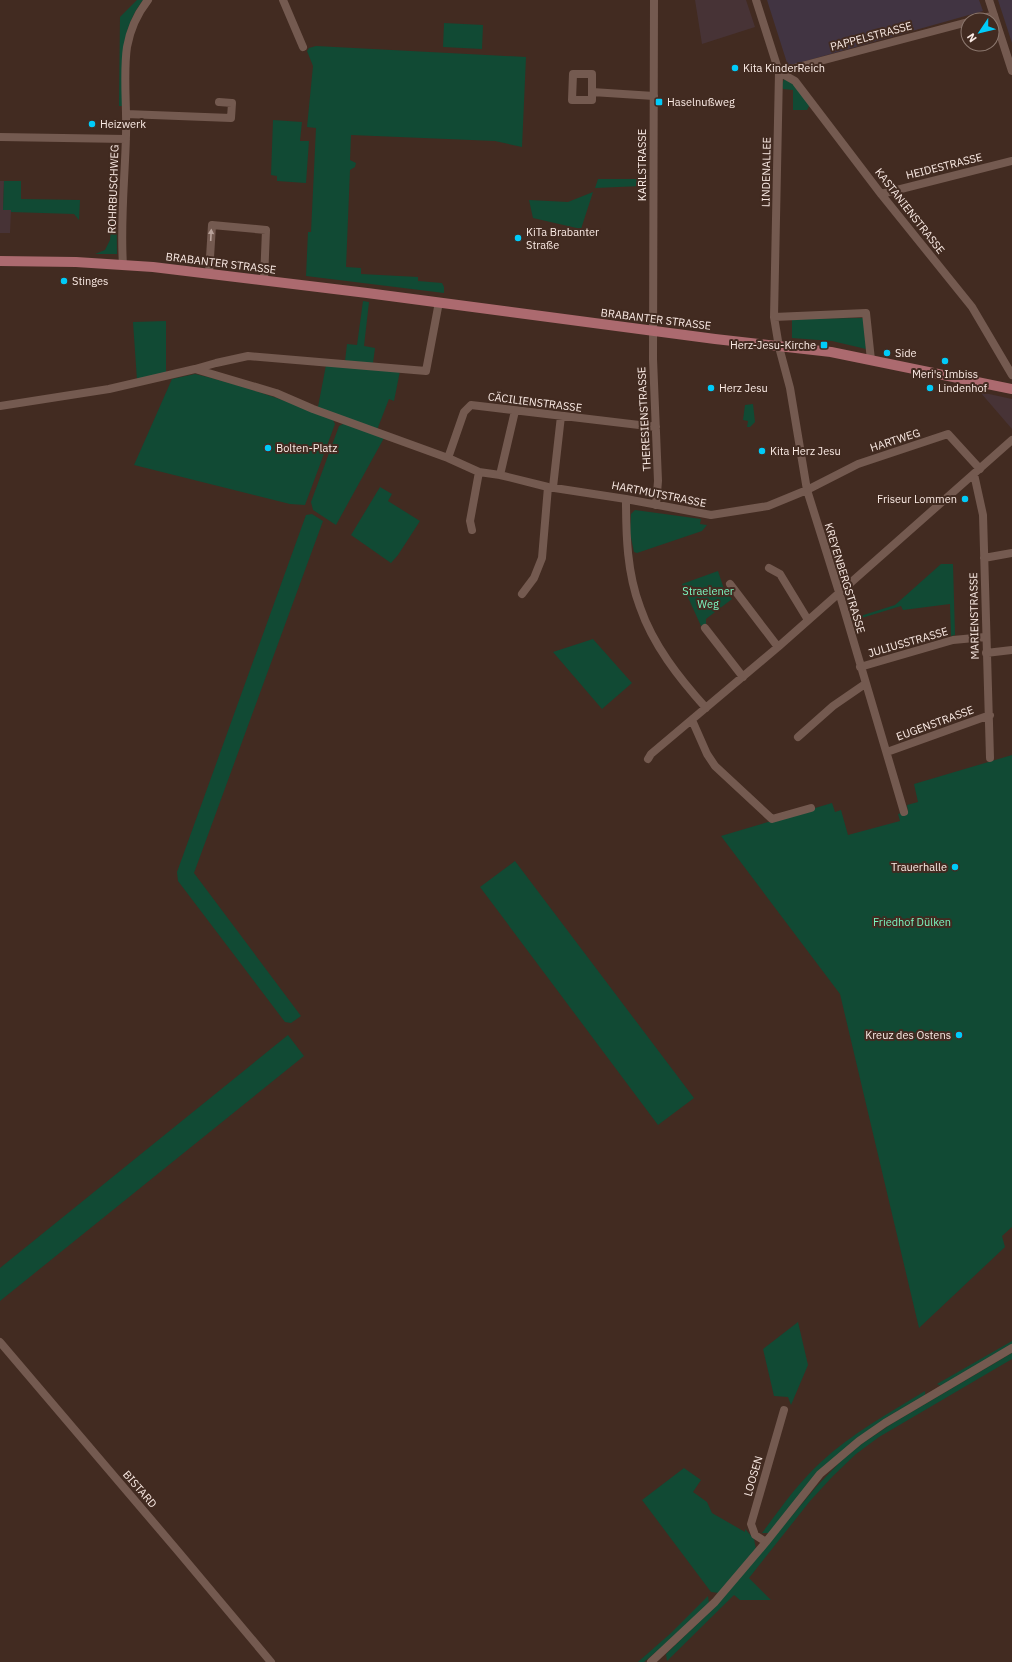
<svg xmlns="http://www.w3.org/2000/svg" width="1012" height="1662" viewBox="0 0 1012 1662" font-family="'IBM Plex Sans',sans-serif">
<rect width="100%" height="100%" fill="#422b21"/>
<path fill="#473336" d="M695 0H746L755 27 702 44Z
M0 181H4L3 209 11 210 10 233H0Z
M980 392 1012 399V429Z"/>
<path fill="#413442" d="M767 0H979L983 11 788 66Z
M998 0H1012V43Z"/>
<path fill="#114a34" d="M137 0H143C118 33 123 67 122 106H119L120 17Z
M444 23 483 25 482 49 443 47Z
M316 46 526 57 522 147 495 141 351 135 350 160 356 163 355 167 350 170 346 267 361 268V274L418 277V281L442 283 444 287V293L306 276 308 232H311L316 128 307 127 313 66 307 51 309 48Z
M784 79 793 84 810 104 807 110H793V90L783 89 782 85Z
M273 120 302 122 300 141H309L306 183 277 181V176L271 175Z
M598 179H642V186L595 188Z
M4 181H21V199L80 200 79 220 74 214 11 212V210H3Z
M116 185 117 254H95L105 250 110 240Z
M593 192 581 229 533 218 529 200 568 202Z
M363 301 369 302 364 346 375 348 373 363 345 361 347 344 357 345Z
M863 318 866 349 832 341 792 338V319Z
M166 321V373L137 380 133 322Z
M326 365 400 371 394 401 389 399 377 430 318 407Z
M195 374C242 385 287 401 332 418L335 424 305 505 290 504 134 465 172 379Z
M753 404 755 422 750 427H747L748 421 743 420 745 405Z
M345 423 384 438 336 525 313 510 311 502 339 426Z
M380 487 392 494 388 501 420 521 398 555 391 563 351 535Z
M635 510 701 519 700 524 707 525 702 531 637 553 634 552 630 533 631 514Z
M312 514 323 521 194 873 301 1016 291 1023 285 1022 178 881 177 872 306 515Z
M941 564H953L955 635 951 636 950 604 903 610 901 606 852 621 851 619 895 605Z
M718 571 724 589 732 599 706 619V624L701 626 682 584Z
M593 639 632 683 602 709 553 652Z
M1012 755V1227L1002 1236 1005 1247 919 1328 840 994 721 836 832 803 835 812 841 810 848 835 900 821 898 814 908 811 907 805 918 802 914 784Z
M515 861 694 1098 658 1125 480 887Z
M288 1035 304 1056 0 1301V1268Z
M798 1322 808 1365 791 1405 788 1397 774 1396 763 1349Z
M1012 1341V1344L941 1386 937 1384Z
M1012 1353V1359L879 1437 856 1454 833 1476 810 1501 749 1578 771 1600H740L734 1595 667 1661 666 1654 718 1604 816 1487 841 1461 863 1443 893 1423Z
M925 1391V1395L886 1418 851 1443 769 1533H762C780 1509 798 1483 821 1462 851 1434 889 1413 925 1391Z
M684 1468 701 1480 693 1492 707 1502 712 1513 745 1532V1529L754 1539 756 1549 719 1593 711 1592 642 1500Z
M708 1596 709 1603 686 1627 644 1662H638L671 1633Z"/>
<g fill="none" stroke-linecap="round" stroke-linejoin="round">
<path stroke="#745a50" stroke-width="8" d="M283 0 303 47
M654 0 653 359 658 481 656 505
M756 0 779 72 774 317 779 347 790 388 807 490 839 592 904 812
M989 0 1012 71
M975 20 994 15
M779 72 795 81 881 194 972 307 1012 375
M779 72 968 22
M573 74H592V100H572Z
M592 92 654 96
M126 114 231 118 232 103 219 102
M0 137 126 139
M881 194 1012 161
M123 265C120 221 125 178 126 135 127 107 123 73 127 47 130 30 137 14 148 0
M209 274 212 225 266 230 264 280
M774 317 866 313 871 360
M195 369 216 363 248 356 426 371 439 302
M0 406 109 389 195 369 276 393 313 409 448 458 479 472 500 475 548 487 626 499 711 515 768 506 807 490 858 464 948 434 980 469
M448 458 464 412 471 405 656 427
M974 474 983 515 990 758
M500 475 515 411
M553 487 561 416
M626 499C626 535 627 573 640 607 653 645 679 678 706 708
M472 530 470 521 479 472
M984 558 1012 553
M769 568 780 574 808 620
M730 584 778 647
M522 594 534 578 542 558 548 487
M705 628 743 677
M986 653 1012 650
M860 667 953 640 985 637
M692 720 707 754 715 766 772 819 811 808
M798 737 833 706 865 684
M887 752 990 715
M648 759 651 754 778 647 1012 440
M0 1342 177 1550 271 1662
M766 1542 755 1535 751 1524 784 1410
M651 1662 715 1602 766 1542 820 1474 859 1441 885 1423 1012 1348"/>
<path stroke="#ac6a6f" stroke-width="10" d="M0 261 76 262 153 267 367 293 715 339 831 352 1012 389"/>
</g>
<defs><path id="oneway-solid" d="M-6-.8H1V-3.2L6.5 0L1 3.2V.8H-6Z"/></defs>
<use fill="#b8a29a" href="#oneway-solid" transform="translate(211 235) rotate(-87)"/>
<g fill="#00cbf9" stroke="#422b21" stroke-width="1.5">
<circle cx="735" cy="68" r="4"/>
<rect x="655" y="98" width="8" height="8" rx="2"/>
<circle cx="92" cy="124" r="4"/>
<circle cx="518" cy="238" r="4"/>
<circle cx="64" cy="281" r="4"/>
<rect x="820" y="341" width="8" height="8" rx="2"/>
<circle cx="887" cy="353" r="4"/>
<circle cx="945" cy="361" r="4"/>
<circle cx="711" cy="388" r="4"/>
<circle cx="930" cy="388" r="4"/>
<circle cx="268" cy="448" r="4"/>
<circle cx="762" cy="451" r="4"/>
<circle cx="965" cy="499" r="4"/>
<circle cx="955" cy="867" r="4"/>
<circle cx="959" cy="1035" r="4"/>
</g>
<g text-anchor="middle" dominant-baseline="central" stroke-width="4" stroke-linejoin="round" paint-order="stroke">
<g font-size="11" fill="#fbebe5" stroke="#422b21">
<text transform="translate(871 36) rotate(-15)">PAPPELSTRASSE</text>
<text transform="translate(642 165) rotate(-90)">KARLSTRASSE</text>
<text transform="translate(944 166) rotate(-14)">HEIDESTRASSE</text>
<text transform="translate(766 172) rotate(-89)">LINDENALLEE</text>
<text transform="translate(113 189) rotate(-88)">ROHRBUSCHWEG</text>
<text transform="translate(910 211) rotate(52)">KASTANIENSTRASSE</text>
<text transform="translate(221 263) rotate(7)">BRABANTER STRASSE</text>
<text transform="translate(656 319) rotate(7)">BRABANTER STRASSE</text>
<text transform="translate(535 402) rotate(7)">CÄCILIENSTRASSE</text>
<text transform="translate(644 419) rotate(-93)">THERESIENSTRASSE</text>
<text transform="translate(895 440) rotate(-18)">HARTWEG</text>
<text transform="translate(659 494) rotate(11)">HARTMUTSTRASSE</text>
<text transform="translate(845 578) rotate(73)">KREYENBERGSTRASSE</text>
<text transform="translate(974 616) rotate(-91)">MARIENSTRASSE</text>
<text transform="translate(908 642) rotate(-16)">JULIUSSTRASSE</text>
<text transform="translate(935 723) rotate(-20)">EUGENSTRASSE</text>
<text transform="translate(753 1476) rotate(-74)">LOOSEN</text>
<text transform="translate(140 1489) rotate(49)">BISTARD</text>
</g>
<g font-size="11" fill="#fbebe5" stroke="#422b21" text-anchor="start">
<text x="743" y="68">Kita KinderReich</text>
<text x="667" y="102">Haselnußweg</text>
<text x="100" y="124">Heizwerk</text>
<text x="526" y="232">KiTa Brabanter<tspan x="526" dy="13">Straße</tspan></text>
<text x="72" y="281">Stinges</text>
<text x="816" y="345" text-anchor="end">Herz-Jesu-Kirche</text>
<text x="895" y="353">Side</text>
<text x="945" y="374" text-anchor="middle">Meri's Imbiss</text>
<text x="719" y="388">Herz Jesu</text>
<text x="938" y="388">Lindenhof</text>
<text x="276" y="448">Bolten-Platz</text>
<text x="770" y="451">Kita Herz Jesu</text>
<text x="957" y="499" text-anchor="end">Friseur Lommen</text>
<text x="947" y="867" text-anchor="end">Trauerhalle</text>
<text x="951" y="1035" text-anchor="end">Kreuz des Ostens</text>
</g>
<g font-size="11" fill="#7cf8c2" stroke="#422b21">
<text x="708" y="591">Straelener<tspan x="708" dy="13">Weg</tspan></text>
<text x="912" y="922">Friedhof Dülken</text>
</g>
</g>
<g transform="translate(980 32) rotate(235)"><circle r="19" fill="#422b21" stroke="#8c786f"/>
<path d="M0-3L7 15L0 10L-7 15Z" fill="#00cbf9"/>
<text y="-6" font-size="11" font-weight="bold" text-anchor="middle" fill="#fbebe5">N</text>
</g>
</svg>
